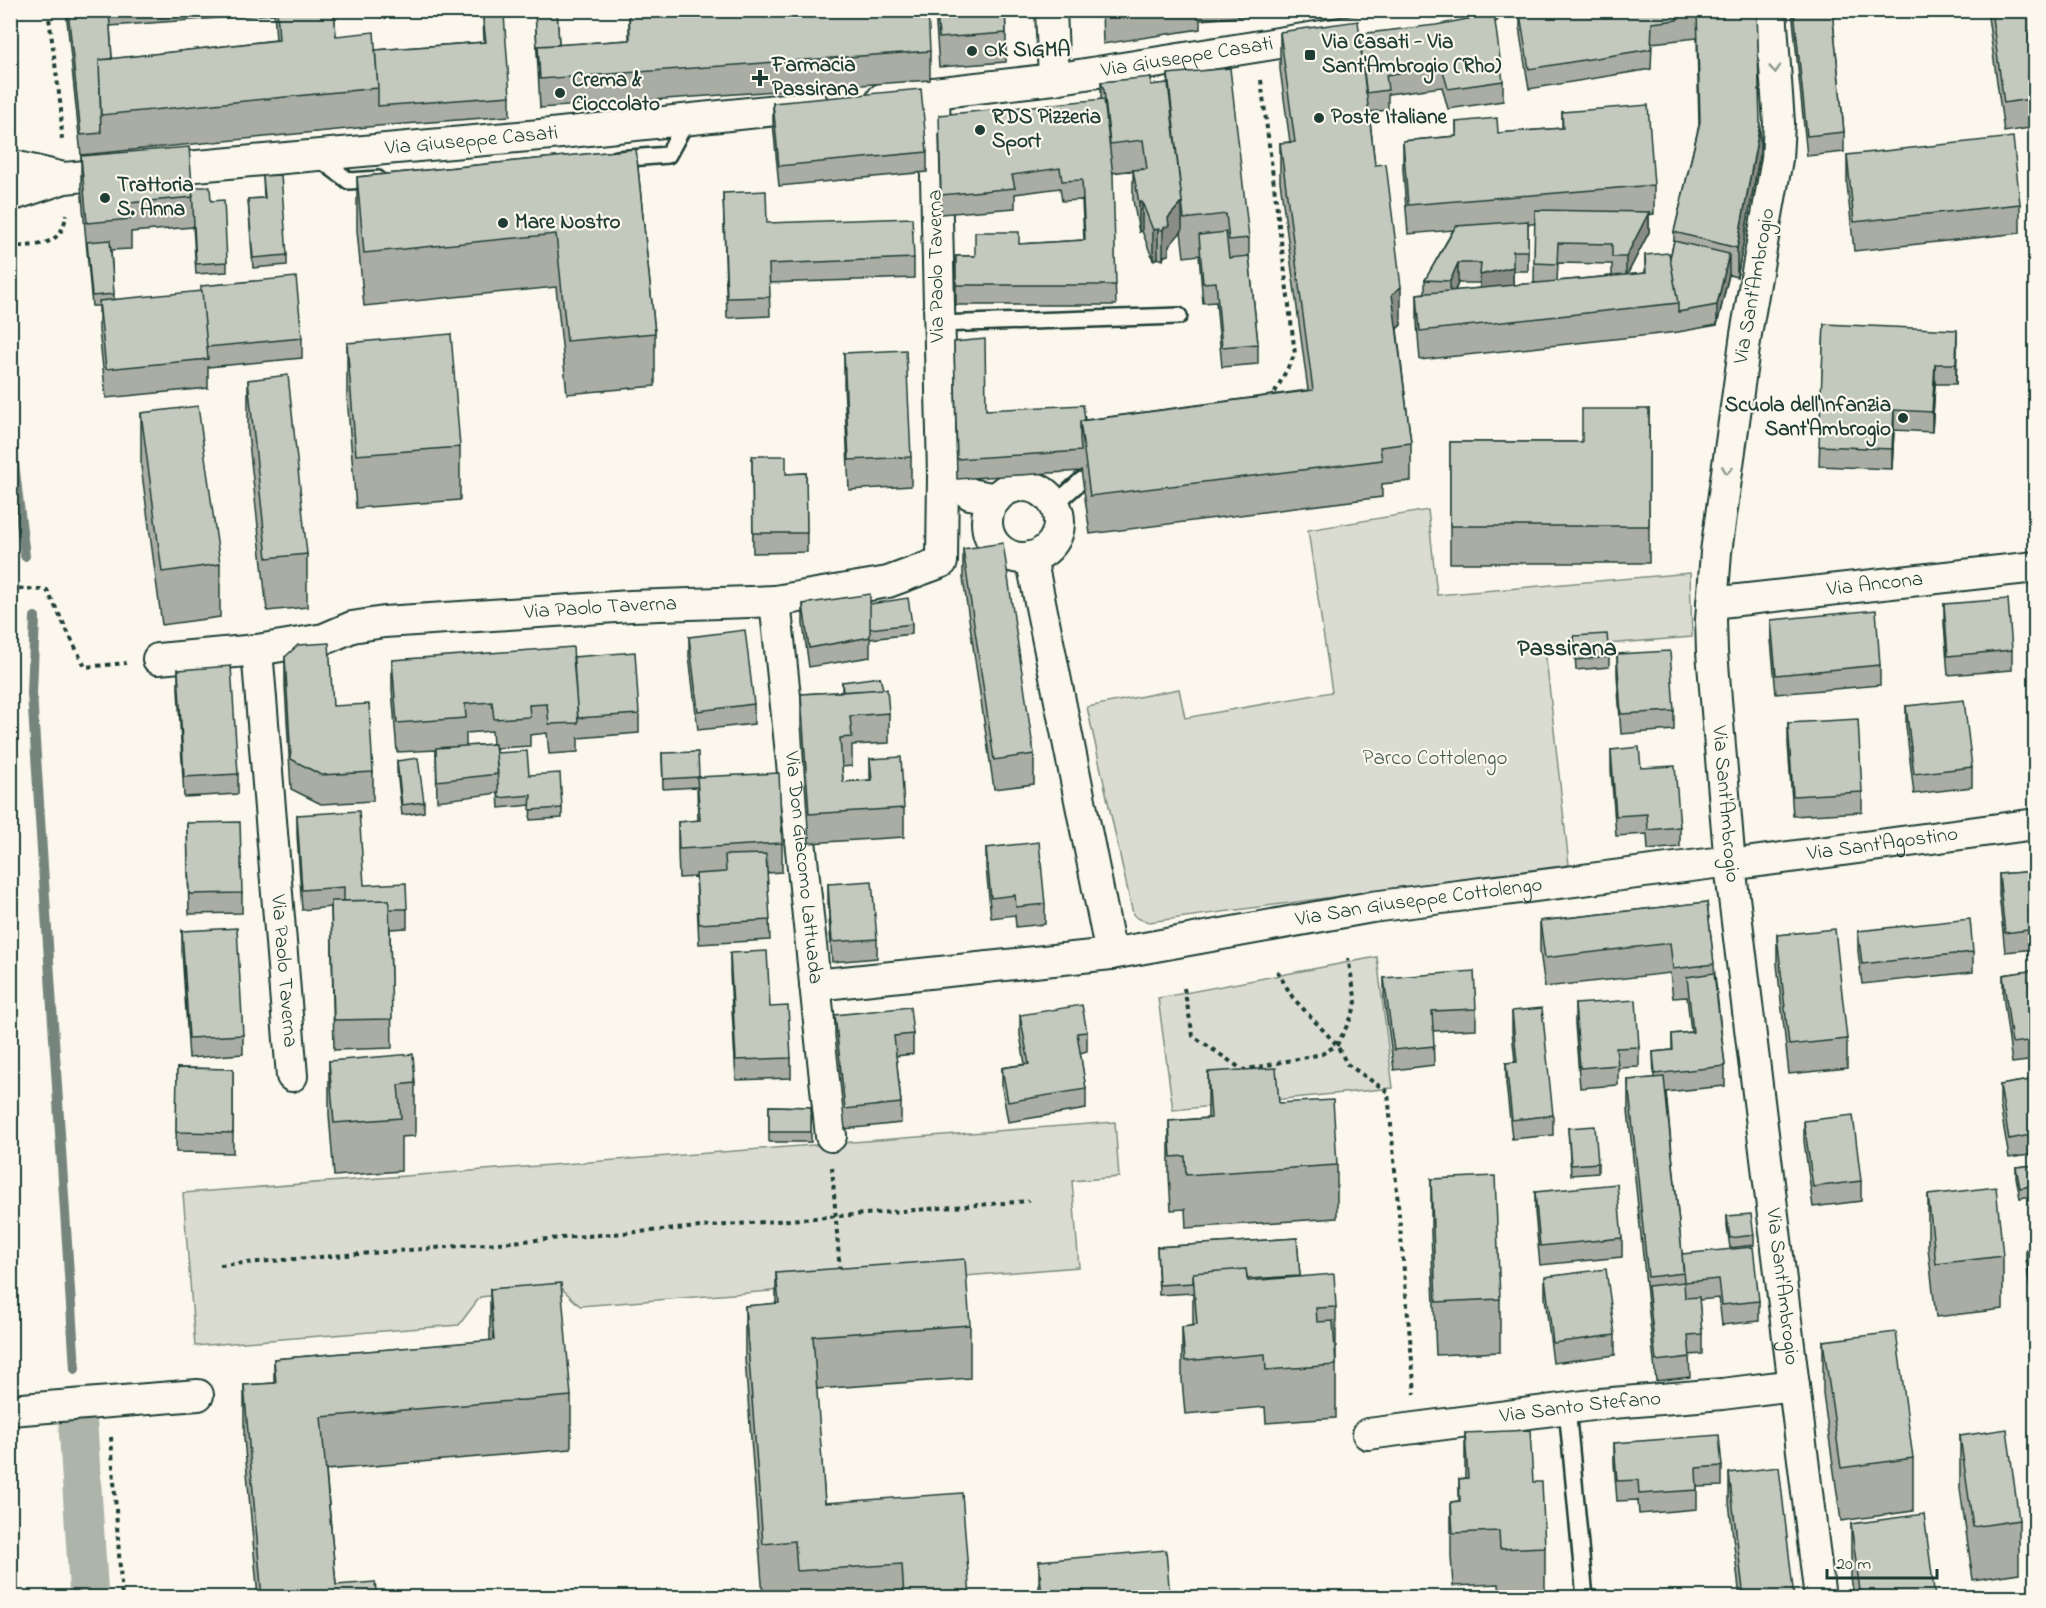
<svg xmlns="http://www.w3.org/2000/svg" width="2046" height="1608" viewBox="0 0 2046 1608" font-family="'Indie Flower',sans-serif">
<rect width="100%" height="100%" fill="#fbf7ec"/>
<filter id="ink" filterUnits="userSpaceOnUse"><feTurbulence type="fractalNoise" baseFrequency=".0167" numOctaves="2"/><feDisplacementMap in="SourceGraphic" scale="12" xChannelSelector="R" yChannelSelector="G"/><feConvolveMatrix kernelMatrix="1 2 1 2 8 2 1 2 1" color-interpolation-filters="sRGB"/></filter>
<g filter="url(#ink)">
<path fill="#dbdcd1" stroke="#7d8c82" stroke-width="1.5" d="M1428 510 1437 595 1690 573 1692 637 1545 649 1569 865 1149 922 1137 918 1133 914 1087 707 1179 689 1185 718 1332 692 1308 530Z
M1377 957 1393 1088 1173 1110 1158 998Z
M1115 1122 1119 1177 1072 1181 1079 1267 580 1306 561 1288 480 1297 459 1325 195 1346 183 1193Z"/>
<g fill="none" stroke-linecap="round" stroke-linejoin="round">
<path stroke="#74847b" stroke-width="10" d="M10 429 25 556
M35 617 32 693 75 1369"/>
<path stroke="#adb4aa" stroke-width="39" d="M78 1426 89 1598"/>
<g stroke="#1f3d34" stroke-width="20">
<path id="lane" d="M317 157 349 181 378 179
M617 159 668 155 687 120
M938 324 1179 316
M1049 499 1064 496 1082 480
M1567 1408 1585 1598"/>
</g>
<g stroke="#1f3d34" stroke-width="34">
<g id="street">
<path d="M1051 10 1054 79"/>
<path id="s1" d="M1771 10 1779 123 1777 159 1746 334 1716 552 1711 620 1712 652 1730 865 1820 1598"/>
<path id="s2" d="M882 99 1054 79 1485 10"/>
<path d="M10 165 64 178"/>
<path id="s3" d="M10 196 64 178 551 134 814 106"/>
<path d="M943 474 970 494 996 499"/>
<circle cx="1023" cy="522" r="36"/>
<path d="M1031 557 1111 954"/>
<path id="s4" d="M775 601 831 1136"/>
<path id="s5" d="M1712 603 2036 567"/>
<path id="s6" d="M257 650 292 1076"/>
<path id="s7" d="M158 659 257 650 324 639 352 627 384 622 631 606 775 601 888 582 942 562 943 474 934 93"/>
<path id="s8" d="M1730 865 2036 824"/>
<path id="s9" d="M815 985 1111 954 1372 907 1730 861"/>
<path d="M10 1410 198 1395"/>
<path id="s10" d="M1368 1434 1600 1404 1722 1394 1794 1385"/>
</g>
</g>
<path stroke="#1f3d34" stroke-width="4" stroke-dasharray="4.5 4.5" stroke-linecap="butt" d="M48 10 61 109 62 143
M1261 80 1295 354 1272 398
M10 247C37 245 63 247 66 214
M10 588 47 590 85 667 126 663
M1277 971 1293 998 1337 1045 1347 1064 1388 1092 1415 1394
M1184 988 1193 1036 1243 1070 1322 1054 1337 1045 1352 1016 1356 1002 1348 958
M832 1167 840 1273
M220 1265 1029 1201
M111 1437 122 1598"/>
<use href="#lane" stroke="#fbf7ec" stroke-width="15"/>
<use href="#street" stroke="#fbf7ec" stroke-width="30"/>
</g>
<path fill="#a9ada3" stroke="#1f3d34" stroke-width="1.5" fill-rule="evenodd" d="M66 10H273V14L110 26 112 59 276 40 274 10H334L336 36 375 50 484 42 483 17 510 96V116L378 126 81 155Z
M535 10H557L559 45 629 40V10L930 51V80L540 108Z
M935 10H1005L1006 33V62L939 67Z
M1102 10H1247V16L1200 20V29L1103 44Z
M1542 10H1757L1760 153 1737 277 1729 275 1717 325 1678 332 1420 360 1417 323V294L1425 293V280L1453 230 1408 234 1403 170V141L1456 136V122L1498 133 1562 128V112L1654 185V214L1649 215V232L1627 275 1645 273V255L1670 258 1674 241V232L1699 125 1697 38 1652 43 1651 69 1529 89 1520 34V14ZM1528 224H1535L1534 283H1538L1513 285V271H1528ZM1558 263 1612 264V276L1557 281ZM1458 283H1480V288L1455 291Z
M1792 10H1832L1844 132V152L1807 156Z
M1987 10H2034L2036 21V127L2004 132Z
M1280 32 1359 34 1503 81V101L1448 109 1442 87 1388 94V110L1369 112 1375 165 1401 325 1397 329 1411 443V481L1382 484V497L1090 534 1081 469V471L957 479 954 342 986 410 1085 420 1308 390 1280 181V143L1290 142 1280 69Z
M1168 74 1249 238V256L1258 344V364L1222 367 1216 302 1203 303 1199 255 1184 257 1181 231 1169 246V255L1164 256 1163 260 1158 258 1153 260 1142 231 1139 232 1133 200V170L1142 169 1112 173 1116 305H956V256H975L1019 244 1084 240 1082 200 1062 201 1060 188 1015 194V208L941 214 939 135 1101 99V82L1151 85 1168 83Z
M773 103 927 152V172L779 186 773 123Z
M636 149 655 333V386L567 394 556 287 364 306 357 230V177Z
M1847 155 2020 204V233L1854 251 1847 184Z
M81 156 192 187 211 201 227 262V272L196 274 193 225V227L131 232V249L111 250 114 299 302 338V358L208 367V388L106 398 99 330V306H92L81 186Z
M263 176 287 255V265L253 268 248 199 264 198Z
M723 193 767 223 914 258V278L769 283 770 316 727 318Z
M1824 324 1957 349 1956 384H1935L1932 432 1894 430 1892 469 1819 466Z
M347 343 460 447V500L356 508 347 396Z
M844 353 911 457V486L849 490 844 383Z
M248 380 307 554V607L267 611 248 433Z
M1649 409V563H1450V442H1582Z
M141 413 220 564V617L162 625 141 466Z
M752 456 786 474 806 473 807 552 753 553Z
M963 549 1034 754V784L994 789 963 578Z
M803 604H870L912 624V634L870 639V657L809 667 803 624Z
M1944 604 2012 650V670L1948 675 1944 623Z
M1771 620 1880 665V685L1776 694 1771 640Z
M1574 636 1609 657V667L1576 670Z
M689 637 754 704V724L698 730 689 656Z
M1617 654 1674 711V730L1621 734 1617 674Z
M285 657 333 706 373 772V801L321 804 291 789 285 686Z
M573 657 639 714V733L578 738V752L549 754 547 733 530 735V746L496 748V753L529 775 562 808V818L530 820 531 805 499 808 498 793 437 801 436 750 397 752 392 689V660ZM492 731 493 744 466 746V733Z
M178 670 238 774V794L184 797 178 689Z
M842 682 889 713V743L852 745V766L842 767 843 782 870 780V759L904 808V837L809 843 801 723V694L842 692Z
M1906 706 1972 767V787L1914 794 1906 726Z
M2032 713H2036V763L2032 733Z
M1788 723 1862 792V812L1793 816 1788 743Z
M1611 750 1641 768 1680 827V847L1648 850 1647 834 1616 836 1611 770Z
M662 753 699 777 782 843V872L767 873 770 940 699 944 696 877 679 878 678 851V822L698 821 697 787 663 789Z
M397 761 424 802V812L402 815 397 771Z
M297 815 364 885 407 909V928L390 929 392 1048 334 1050 331 907 302 910 297 834Z
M187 823 242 893V913L189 914Z
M986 848 1045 904V924L1016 927 1015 915 991 918 986 867Z
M2036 871V949L2005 952 1999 894V874Z
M828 884 877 939V958L832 962 828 903Z
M1707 902 1725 1066V1086L1666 1092 1682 1254 1759 1301V1321L1722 1325 1719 1298 1699 1300 1702 1334V1354L1689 1355 1690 1377 1656 1381 1628 1110V1080L1654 1078 1653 1052 1672 1050V1034L1691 1032 1687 997 1673 998 1670 973 1545 987 1540 951V921Z
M182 931 243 1035V1054L189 1058 182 951Z
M1858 931 1973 952V972L1862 984 1858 951Z
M1777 935 1847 1039V1068L1789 1074 1777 964Z
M730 953 770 1007 791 1058V1078L736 1080 730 973Z
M2036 970V1060L2012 1063 2003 995V975Z
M1384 978 1476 1009V1029L1433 1031 1434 1065 1394 1070 1384 998Z
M1575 1004 1639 1047V1067L1618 1068V1085L1580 1088 1575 1024Z
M1512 1011 1553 1115V1135L1512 1139 1506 1083V1063L1515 1062 1512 1031Z
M835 1015 913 1034V1054L896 1056 901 1103V1123L845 1129 835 1035Z
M1020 1015 1087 1032V1051L1080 1053 1086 1089V1109L1008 1122 1002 1088V1068L1025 1064 1020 1035Z
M329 1061 415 1083V1136L401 1137V1171L334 1176 329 1114Z
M177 1068 233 1069V1153L176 1152Z
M1208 1072 1279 1103 1337 1165V1218L1186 1228 1185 1209 1171 1210 1169 1174V1121L1208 1118Z
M2036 1079V1154L2009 1158 2000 1105V1085Z
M769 1106 811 1107V1142H769Z
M1804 1121 1861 1181V1201L1813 1207 1804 1141Z
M1568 1128 1598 1163V1173L1571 1175Z
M2036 1165V1195L2020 1198 2016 1177V1167Z
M1431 1179 1500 1299V1352L1436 1355 1431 1232Z
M1535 1192 1622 1238V1257L1540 1265 1535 1212Z
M1928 1195 2003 1256V1309L1936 1317 1928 1248Z
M1727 1216 1754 1235V1245L1730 1248 1727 1226Z
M1297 1238 1300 1277 1336 1307V1418L1266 1423 1265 1407 1185 1414 1182 1380V1327L1193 1326V1293L1159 1295 1157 1247Z
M2036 1248V1288L2030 1289 2026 1259V1249Z
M776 1273 970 1325V1378L816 1389 825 1503 970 1598H795V1594L763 1597 745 1359V1306L776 1304Z
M1545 1277 1615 1335V1355L1553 1363 1545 1297Z
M490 1289 571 1396V1449L326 1470 336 1585 377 1598H258L244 1438V1385L274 1383V1359L490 1341Z
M1823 1341 1913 1458V1511L1841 1521 1823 1394Z
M1465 1433 1533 1482 1545 1547V1598H1500L1499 1584 1453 1586 1451 1555V1502L1459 1501V1479L1465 1478Z
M1960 1436 2019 1520V1573L1973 1580 1960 1489Z
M1614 1443 1722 1466V1486L1697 1487V1509L1639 1514 1638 1500 1617 1501 1614 1463Z
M1729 1473 1794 1598H1740L1729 1502Z
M1851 1524 1935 1598H1854L1851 1577Z
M1039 1561 1170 1598H1039Z"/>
<path fill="#898d85" stroke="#1f3d34" stroke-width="1.5" d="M1760 124V153L1737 277V248Z
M1142 202V231L1139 232V203Z
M1182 202V231L1169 246V255L1164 256 1163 260V230L1168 218Z
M1649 212V232L1626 277V257Z
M1158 229V258L1153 260V230Z
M1729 254V274L1717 325V305Z
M1458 263V283L1450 301V281Z
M1513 267V287L1480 294V275Z
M1401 287V325L1392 332V294Z
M1957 330V349L1956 384V364Z
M1935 364V384L1932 432V412Z
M1894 410V430L1892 469V449Z"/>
<path fill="#c4c9be" stroke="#1f3d34" stroke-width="1.5" d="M68 10H109L112 59 99 60 101 133 81 135Z
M277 10H334L336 36 374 32 378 88 101 115 99 60 279 40Z
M535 10H557L559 45 538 46V66Z
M629 10H928L930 51 540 79 538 46 630 40Z
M937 10H1005L1006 33 939 38Z
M1103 10H1130L1103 15Z
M1542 10H1676L1677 20 1652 23 1651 49 1529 69 1520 14Z
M1697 10H1757L1760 124 1737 248 1674 232 1700 122Z
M1794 10H1832L1844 132 1807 136Z
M1991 10H2034L2036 21V98L2004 103Z
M1494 14 1503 81 1448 89 1442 67 1386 75 1388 90 1366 93 1359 34 1436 25Z
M504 15 510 96 378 106V88L375 50 486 42 483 17Z
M1358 21 1375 165 1386 164 1401 287 1392 294 1411 443 1380 447 1382 460 1090 496 1080 421 1313 390 1280 143 1295 142 1280 32Z
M1230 68 1249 238 1229 240 1226 214 1184 219 1168 74Z
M1151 77V85L1168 83 1182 202 1168 218 1169 226 1164 227 1163 230 1158 229 1153 230 1142 202 1139 203 1133 170 1147 169 1143 140 1110 144 1104 90 1101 82Z
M921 89 927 152 779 166 773 103Z
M1104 99 1113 175 1116 285H956V256H975V232H1019V244L1085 240 1082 180 1062 181 1060 168 1012 175 1015 188 941 195 939 115Z
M1648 105 1654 185 1408 205 1403 141 1457 136 1456 122 1497 118 1498 133 1563 128 1562 112Z
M2013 137 2020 204 1854 222 1847 155Z
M189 147 193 197 129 203 131 219 87 223 81 156Z
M636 149 655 333 567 341 556 234 364 253 357 177Z
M281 175 287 255 253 258 248 199 265 198 263 176Z
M192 187H210L211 201 224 200 227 262 196 264Z
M766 191 767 223 912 218 914 258 769 264 770 297 727 298 723 193Z
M1535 210 1649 212 1626 257H1612V244L1558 243 1557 264 1534 263Z
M1528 221V251H1513V267L1480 275 1481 263H1458L1450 281 1425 280 1456 226Z
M1226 232 1229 258 1249 256 1258 344 1222 347 1216 282 1203 283 1199 235Z
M110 240 114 294 92 296 87 242Z
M1674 241 1729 254 1717 305 1678 312V303L1670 258Z
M1669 253 1678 303 1420 331 1417 294 1646 273 1645 255Z
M296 277 302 338 207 347 202 291H201V286Z
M202 291 208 359 106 369 99 301Z
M1824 324 1957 330 1956 364H1935L1932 412 1894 410 1892 449 1819 446Z
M451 334 460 447 356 455 347 343Z
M985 339 986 410 1083 405 1085 420 1080 421V439L1081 451 957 459 954 342Z
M906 350 911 457 849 460 844 353Z
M288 375 307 554 267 558 248 380Z
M198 406 220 564 162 572 141 413Z
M1582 409H1649V526H1450V442H1582Z
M752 456H786V474L806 473 807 533H753Z
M1003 543 1034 754 994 760 963 549Z
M870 594V637L809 648 803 604Z
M908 598 912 624 870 629V604Z
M2008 599 2012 650 1948 656 1944 604Z
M1876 610 1880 665 1776 675 1771 620Z
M745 630 754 704 698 711 689 637Z
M1607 634 1609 657 1576 660 1574 636Z
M329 643 333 706 369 704 373 772 321 775 291 759 285 657 298 645Z
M573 647 578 723 549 724 547 704 529 705 530 717 494 719 492 702 465 704 466 718 397 723 392 660Z
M1670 651 1674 711 1621 714 1617 654Z
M635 652 639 714 578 718 573 657Z
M231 666 238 774 184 777 178 670Z
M880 677 883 689 843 692 842 682Z
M887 689 889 713 850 716 852 737 840 738 843 782 872 780 870 759 901 757 904 808 809 814 801 694Z
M1964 700 1972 767 1914 774 1906 706Z
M2032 713H2036V743Z
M1858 719 1862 792 1793 796 1788 723Z
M495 744 498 774 437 781 436 748Z
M1639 747 1641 768 1675 766 1680 827 1648 830 1647 814 1616 816 1611 750Z
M527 751 529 775 560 773 562 808 530 810 531 795 499 798 496 753Z
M698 752 699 777 663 779 662 753Z
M418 758 424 802 402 805 397 761Z
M779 773 782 843 679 849 678 822 700 820 697 777Z
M359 811 364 885 406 883 407 909H389V900L344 901V887L302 890 297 815Z
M240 822 242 893 189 894 187 823Z
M1039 842 1045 904 1016 907 1015 895 991 898 986 848Z
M766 854 770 920 699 924 696 874 726 872 725 855Z
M2036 871V929L2005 933 1999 874Z
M872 881 877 939 832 942 828 884Z
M389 900 392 1019 334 1020 331 901Z
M1707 902 1714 964 1673 969 1670 943 1545 958 1540 921Z
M1970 919 1973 952 1862 964 1858 931Z
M237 928 243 1035 189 1038 182 931Z
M1835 929 1847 1039 1789 1045 1777 935Z
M767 951 770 1007 788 1006 791 1058 736 1060 730 953Z
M2036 970V1040L2012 1043 2003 975Z
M1474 971 1476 1009 1432 1011 1434 1046 1394 1050 1384 978Z
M1714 973 1725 1066 1655 1074 1653 1052 1673 1050 1672 1034 1693 1032 1687 977Z
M1636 1000 1639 1047 1616 1048 1618 1065 1580 1068 1575 1004Z
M1082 1005 1087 1032 1077 1033 1086 1089 1008 1102 1002 1068 1029 1064 1020 1015Z
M910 1007 913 1034 894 1036 901 1103 845 1109 835 1015Z
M1542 1008 1553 1115 1512 1120 1506 1063 1517 1062 1512 1011Z
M413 1054 415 1083 398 1085 401 1118 334 1123 329 1061Z
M177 1068 233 1069V1133L176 1132Z
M1276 1068 1279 1103 1333 1100 1337 1165 1186 1175 1185 1156 1171 1157 1169 1121 1211 1118 1208 1072Z
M1664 1077 1684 1273 1648 1277 1628 1080Z
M2036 1079V1134L2009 1139 2000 1085Z
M769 1106 811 1107V1132H769Z
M1853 1115 1861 1181 1813 1187 1804 1121Z
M1595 1126 1598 1163 1571 1165 1568 1128Z
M2036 1165V1185L2020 1188 2016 1167Z
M1495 1176 1500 1299 1436 1302 1431 1179Z
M1617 1184 1622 1238 1540 1246 1535 1192Z
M1996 1187 2003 1256 1936 1264 1928 1195Z
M1751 1214 1754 1235 1730 1238 1727 1216Z
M1297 1238 1300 1276 1247 1279 1246 1269 1193 1273V1283L1159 1285 1157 1247Z
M1753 1247 1759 1301 1722 1305 1719 1279 1684 1282 1682 1254Z
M2036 1248V1278L2030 1279 2026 1249Z
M965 1259 970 1325 813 1336 825 1503 962 1493 970 1598H904L902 1564 797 1571 795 1541 763 1544 745 1306 779 1303 776 1273Z
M1246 1269 1248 1281 1334 1274 1336 1307 1316 1308 1317 1322 1333 1321 1336 1365 1266 1370 1265 1354 1185 1361 1182 1327 1197 1325 1193 1273Z
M1606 1269 1615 1335 1553 1343 1545 1277Z
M1684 1282 1685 1298 1699 1297 1702 1334 1688 1335 1690 1357 1656 1361 1648 1286Z
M561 1283 571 1396 321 1417 336 1585 375 1582 377 1598H262L244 1385 276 1383 274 1359 494 1340 490 1289Z
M1896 1332 1913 1458 1841 1468 1823 1341Z
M2007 1429 2019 1520 1973 1527 1960 1436Z
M1530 1430 1533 1482H1542L1545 1547 1500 1549 1499 1531 1453 1533 1451 1502 1460 1501 1459 1479 1468 1478 1465 1433Z
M1719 1435 1722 1466 1696 1468 1697 1490 1639 1494 1638 1480 1617 1481 1614 1443Z
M1779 1467 1794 1598H1744L1729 1473Z
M1924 1514 1935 1598H1861L1851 1524Z
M1166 1550 1170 1598H1042L1039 1561Z
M2036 1593V1598H2009Z"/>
<defs><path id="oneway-chevron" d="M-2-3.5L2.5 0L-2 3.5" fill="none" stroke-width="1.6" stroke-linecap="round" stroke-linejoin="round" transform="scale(1.5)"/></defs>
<g stroke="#8d9a90">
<use href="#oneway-chevron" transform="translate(1775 69) rotate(86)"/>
<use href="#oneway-chevron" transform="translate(1727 470) rotate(98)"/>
</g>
</g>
<g fill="#1f3d34" stroke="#fbf7ec" stroke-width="2">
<circle cx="972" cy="51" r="6"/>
<rect x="1304" y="49" width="12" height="12" rx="3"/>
<path d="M757 69h6v6h6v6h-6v6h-6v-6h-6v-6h6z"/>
<circle cx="560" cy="93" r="6"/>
<circle cx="1319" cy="118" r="6"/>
<circle cx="980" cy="130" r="6"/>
<circle cx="105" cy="198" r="6"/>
<circle cx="503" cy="223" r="6"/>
<circle cx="1903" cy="418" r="6"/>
</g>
<g text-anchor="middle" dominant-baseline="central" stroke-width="4.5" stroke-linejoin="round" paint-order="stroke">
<g font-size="21" font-weight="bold" fill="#1f3d34" stroke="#fbf7ec" text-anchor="start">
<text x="1322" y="43">Via Casati - Via<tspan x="1322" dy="24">Sant'Ambrogio (Rho)</tspan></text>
<text x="984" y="51">OK SIGMA</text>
<text x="772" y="66">Farmacia<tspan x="772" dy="24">Passirana</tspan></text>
<text x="572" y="81">Crema &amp;<tspan x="572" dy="24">Cioccolato</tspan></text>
<text x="992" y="118">RDS Pizzeria<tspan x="992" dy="24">Sport</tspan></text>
<text x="1331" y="118">Poste Italiane</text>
<text x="117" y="186">Trattoria<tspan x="117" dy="24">S. Anna</tspan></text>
<text x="515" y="223">Mare Nostro</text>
<text x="1891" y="406" text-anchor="end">Scuola dell'Infanzia<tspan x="1891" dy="24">Sant'Ambrogio</tspan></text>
</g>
<g font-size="21" fill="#1f3d34" stroke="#fbf7ec">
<text stroke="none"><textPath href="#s2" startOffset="308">Via Giuseppe Casati</textPath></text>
<text stroke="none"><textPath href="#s3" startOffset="466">Via Giuseppe Casati</textPath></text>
<text transform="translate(937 266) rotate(-91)">Via Paolo Taverna</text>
<text transform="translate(1755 286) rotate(-80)">Via Sant'Ambrogio</text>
<text stroke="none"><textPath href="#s5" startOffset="164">Via Ancona</textPath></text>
<text stroke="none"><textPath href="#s7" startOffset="447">Via Paolo Taverna</textPath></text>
<text stroke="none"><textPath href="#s1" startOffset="800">Via Sant'Ambrogio</textPath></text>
<text stroke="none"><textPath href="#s8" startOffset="154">Via Sant'Agostino</textPath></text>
<text stroke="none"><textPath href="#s4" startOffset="268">Via Don Giacomo Lattuada</textPath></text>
<text stroke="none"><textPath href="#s9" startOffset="610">Via San Giuseppe Cottolengo</textPath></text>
<text stroke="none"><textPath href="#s6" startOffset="322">Via Paolo Taverna</textPath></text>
<text stroke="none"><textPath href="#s1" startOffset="1286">Via Sant'Ambrogio</textPath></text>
<text stroke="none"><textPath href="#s10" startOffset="214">Via Santo Stefano</textPath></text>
</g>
<g font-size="21" fill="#455d53" stroke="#fbf7ec">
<text x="1435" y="759">Parco Cottolengo</text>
</g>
<g font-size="24" font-weight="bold" fill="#1f3d34" stroke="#fbf7ec">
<text x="1567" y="649">Passirana</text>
</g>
</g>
<rect width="2046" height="1608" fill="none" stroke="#fbf7ec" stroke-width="36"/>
<rect x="18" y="18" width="2010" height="1572" fill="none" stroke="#1f3d34" stroke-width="2" filter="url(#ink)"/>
<path d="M1827 1569v9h110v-9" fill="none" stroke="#1f3d34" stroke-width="3"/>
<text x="1836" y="1569" font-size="18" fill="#1f3d34" stroke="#fbf7ec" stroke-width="4.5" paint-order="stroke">20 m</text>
</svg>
